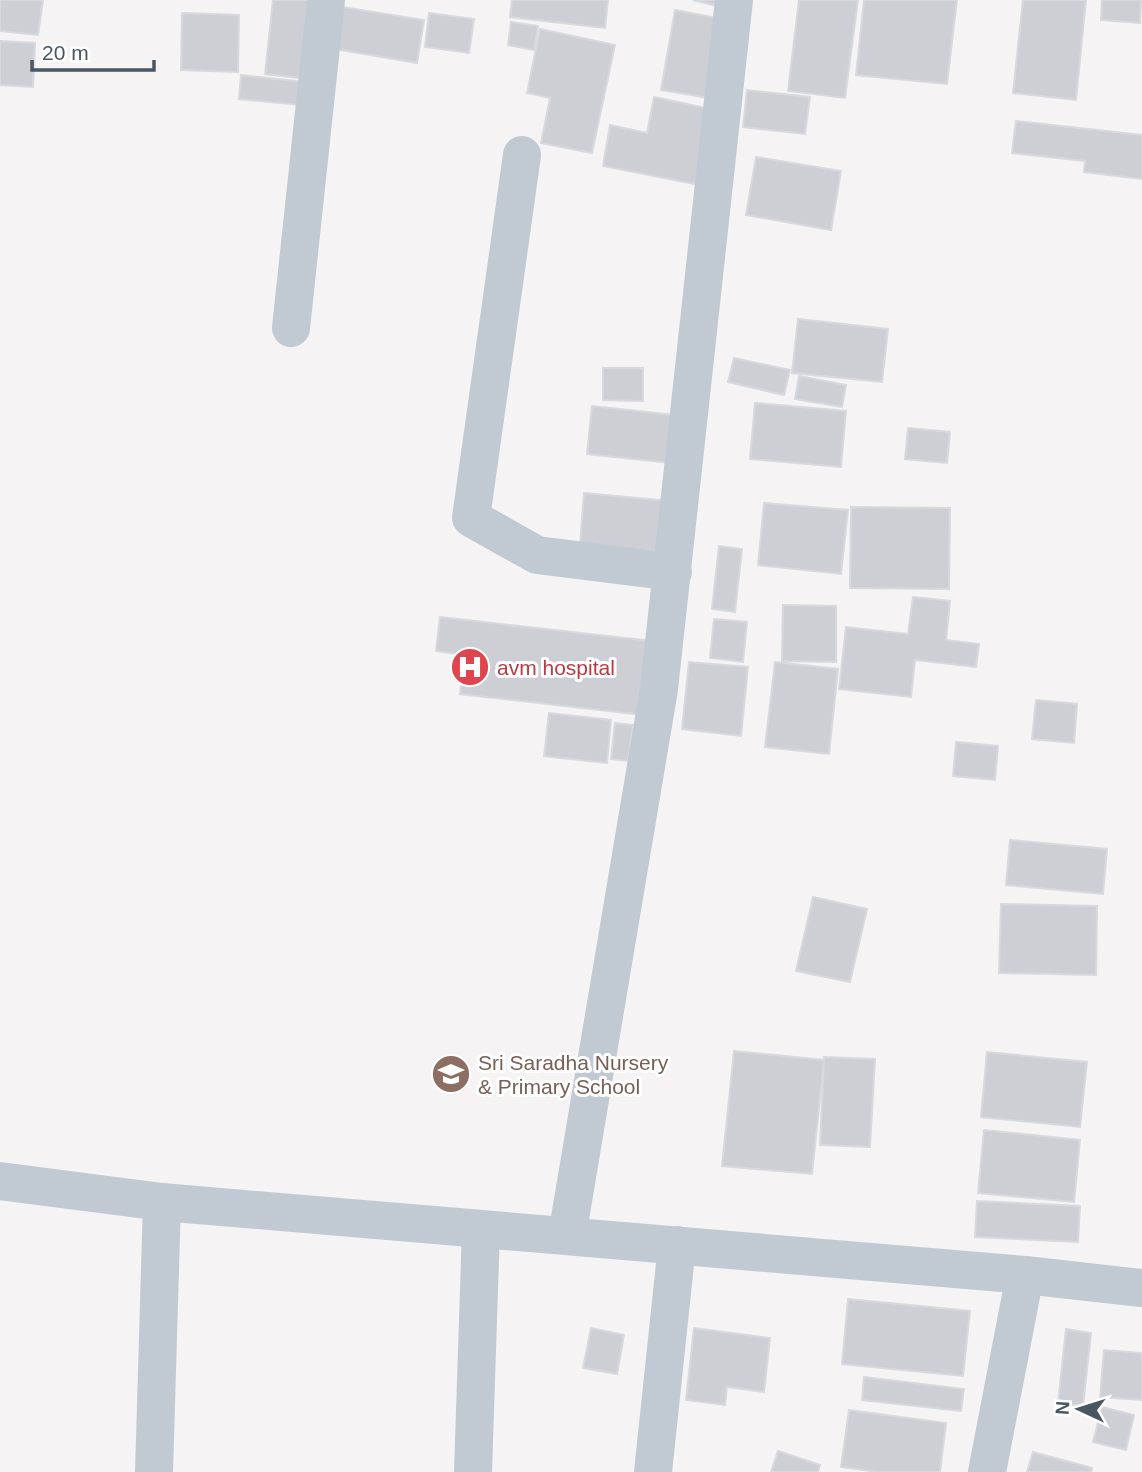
<svg xmlns="http://www.w3.org/2000/svg" width="1142" height="1472" viewBox="0 0 1142 1472" font-family="Arial,sans-serif">
<rect width="100%" height="100%" fill="#f5f3f3"/>
<path fill="#cdcfd5" stroke="#d7d9de" stroke-width="2" d="M0 0H43L38 35 0 31Z
M273 0H316L307 79 265 74Z
M512 0H608L605 28 510 17Z
M693 0H728L726 8Z
M799 0H858L845 98 788 91Z
M864 0H957L947 84 856 75Z
M1023 0H1086L1076 100 1013 93Z
M1102 0H1141L1140 23 1101 20Z
M336 6 424 20 417 63 329 48Z
M675 10 728 20 715 99 661 90Z
M182 13 239 15 238 72 181 70Z
M429 13 474 19 469 53 425 47Z
M511 22 538 26 534 50 508 45Z
M540 29 615 45 592 153 541 143 550 98 527 93Z
M0 41 35 43 33 87 0 85Z
M241 75 304 82 301 105 239 99Z
M747 90 810 97 805 134 743 127Z
M654 97 715 110 700 185 603 166 610 125 647 133Z
M1016 121 1142 135V179L1084 172 1085 161 1012 153Z
M756 157 841 171 831 230 746 215Z
M798 319 888 329 882 382 792 373Z
M734 358 790 370 784 395 728 382Z
M603 368H643V401L603 400Z
M799 376 846 385 842 407 795 399Z
M755 403 846 411 841 467 750 459Z
M592 406 674 415 670 463 587 454Z
M908 428 950 432 947 463 905 459Z
M584 493 669 501 664 552 580 545Z
M764 503 848 510 841 574 758 565Z
M851 507 950 508 949 589 850 588Z
M719 546 742 549 735 612 712 609Z
M913 597 950 601 946 640 979 644 976 667 915 660 911 697 839 689 846 627 908 634Z
M783 605 836 606V662L782 661Z
M440 617 651 641 642 715 460 694 464 655 436 651Z
M714 619 747 622 743 662 710 658Z
M689 662 748 667 741 736 682 729Z
M775 662 838 669 829 754 765 747Z
M1036 700 1077 704 1074 743 1032 739Z
M549 713 611 720 607 763 544 756Z
M615 723 633 725 628 761 611 759Z
M956 742 998 746 995 780 953 776Z
M1010 840 1107 849 1103 894 1006 885Z
M813 897 867 909 850 982 796 971Z
M1001 904 1097 906 1096 975 999 973Z
M734 1051 824 1060 812 1174 722 1166Z
M987 1052 1087 1062 1080 1127 981 1117Z
M824 1057 875 1059 870 1147 820 1145Z
M984 1130 1080 1140 1074 1202 978 1193Z
M977 1201 1080 1206 1078 1242 975 1237Z
M848 1299 970 1311 963 1376 842 1364Z
M591 1328 624 1335 617 1374 583 1368Z
M694 1328 770 1338 764 1392 727 1387 725 1405 686 1400Z
M1066 1329 1091 1333 1083 1406 1058 1403Z
M1104 1350 1142 1353V1400L1100 1397Z
M864 1377 964 1389 961 1411 862 1400Z
M1102 1407 1134 1415 1126 1450 1093 1442Z
M849 1410 946 1423 940 1472H878L841 1467Z
M778 1451 820 1465 818 1472H771Z
M1033 1452 1092 1468 1091 1472H1027Z"/>
<g fill="none" stroke-linecap="round" stroke-linejoin="round">
<path stroke="#c1cad2" stroke-width="38" d="M522 155 471 518 537 555 673 572
M291 328 326 0
M0 1181 162 1202 1025 1275 1142 1288
M567 1236 659 689 734 0
M154 1472 162 1202
M473 1472 481 1229
M653 1472 677 1245
M987 1472 1025 1275"/>
</g>
<defs>
<g id="hospital-disc" transform="scale(2.0125)"><circle r="9.5" fill="#e0444e" stroke="#fff"/><path d="M-5-5h3v3.5h4V-5h3V5h-3V1.5h-4V5h-3Z" fill="#fff"/></g>
<g id="school-disc" transform="scale(2.0125)"><circle r="9.5" fill="#8d6e63" stroke="#fff"/><path d="M0-5L7-2L0 1L-7-2ZM-4 1L0 2.5L4 1V4Q0 6-4 4Z" fill="#fff"/></g>
</defs>
<g fill-rule="evenodd">
<use href="#hospital-disc" x="470" y="667"/>
<use href="#school-disc" x="451" y="1074"/>
</g>
<g text-anchor="middle" dominant-baseline="central" stroke-width="6" stroke-linejoin="round" paint-order="stroke">
<g font-size="21" fill="#be3a42" stroke="#fff" text-anchor="start">
<text x="497" y="667">avm hospital</text>
</g>
<g font-size="21" fill="#785e54" stroke="#fff" text-anchor="start">
<text x="478" y="1062">Sri Saradha Nursery<tspan x="478" dy="24">&amp; Primary School</tspan></text>
</g>
</g>
<g transform="translate(1079 1409) rotate(274)" stroke="#ffffff" stroke-width="5" paint-order="stroke">
<path d="M0-5L12 26L0 18L-12 26Z" fill="#4a5661"/>
<text y="-10" font-size="19" font-weight="bold" text-anchor="middle" fill="#4a5661">N</text>
</g>
<path d="M32 60v10h122v-10" fill="none" stroke="#4a5661" stroke-width="3.5"/>
<text x="42" y="60" font-size="21" fill="#4a5661" stroke="#ffffff" stroke-width="5" paint-order="stroke">20 m</text>
</svg>
